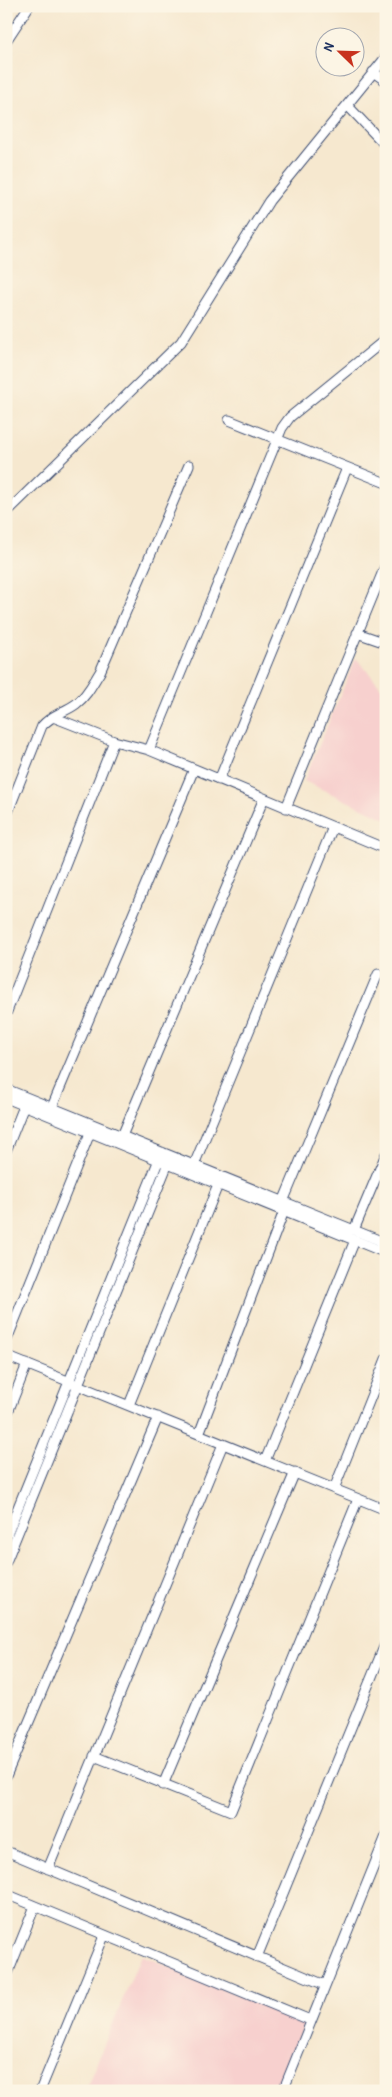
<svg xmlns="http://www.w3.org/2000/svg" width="392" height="2097" viewBox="0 0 392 2097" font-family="'Patrick Hand',sans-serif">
<rect width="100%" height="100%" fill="#fcf5e5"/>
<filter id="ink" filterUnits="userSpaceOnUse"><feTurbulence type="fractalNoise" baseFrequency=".02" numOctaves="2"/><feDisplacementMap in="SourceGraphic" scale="10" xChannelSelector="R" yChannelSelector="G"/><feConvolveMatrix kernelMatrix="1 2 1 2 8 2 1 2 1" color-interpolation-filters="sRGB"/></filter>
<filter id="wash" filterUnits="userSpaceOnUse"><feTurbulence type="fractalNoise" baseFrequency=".0096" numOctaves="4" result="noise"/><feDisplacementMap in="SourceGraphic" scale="20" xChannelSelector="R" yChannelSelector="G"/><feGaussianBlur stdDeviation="1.12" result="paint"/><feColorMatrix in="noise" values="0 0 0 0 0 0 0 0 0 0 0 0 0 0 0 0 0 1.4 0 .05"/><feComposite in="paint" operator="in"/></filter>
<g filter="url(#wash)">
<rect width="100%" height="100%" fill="#f6e8cf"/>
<path fill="#f7d0ce" d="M356 658 386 693V819L304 781Z
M141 1955 305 2022 277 2091H85Z"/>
</g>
<g filter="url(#ink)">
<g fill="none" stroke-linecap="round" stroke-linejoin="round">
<g stroke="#3c4b6f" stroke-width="11">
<path id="minor" d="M6 41 29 6
M373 72 386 81
M347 105 386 146
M229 420 386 483
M6 513 181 342 269 201 386 57
M357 633 386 643
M53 717 114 741 149 750 386 849
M149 750 282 428 290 417 386 339
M219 780 347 468
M286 808 386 564
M6 817 42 726C51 715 65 712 76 704 87 696 93 683 100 672L189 465
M6 1014 114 741
M6 1089 386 1243
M6 1098 386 1253
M52 1107 194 769
M122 1136 264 798
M6 1151 24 1106
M194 1165 333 827
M283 1202 378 974
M354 1230 386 1154
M6 1342 90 1133
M6 1356 386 1510
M129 1405 218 1185
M6 1417 27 1364
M199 1434 284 1211
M265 1461 355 1240
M334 1489 386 1359
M6 1537 162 1152
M6 1562 171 1156
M94 1756 231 1811 358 1499
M6 1776 158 1417
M163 1785 295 1472
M6 1851 325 1985
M48 1869 223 1444
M6 1894 310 2020
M257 1957 386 1642
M6 1978 35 1906
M40 2091 104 1936
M283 2091 386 1836"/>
</g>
<use href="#minor" stroke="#fff" stroke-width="9"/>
</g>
</g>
<rect width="392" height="2097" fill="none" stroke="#fcf5e5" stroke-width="25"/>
<g transform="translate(340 52) rotate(293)"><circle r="24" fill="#fcf5e5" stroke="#a2a6af"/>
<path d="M0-4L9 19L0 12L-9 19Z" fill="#c8321e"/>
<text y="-8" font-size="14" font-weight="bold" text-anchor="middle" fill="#1b2f5e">N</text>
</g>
</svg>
